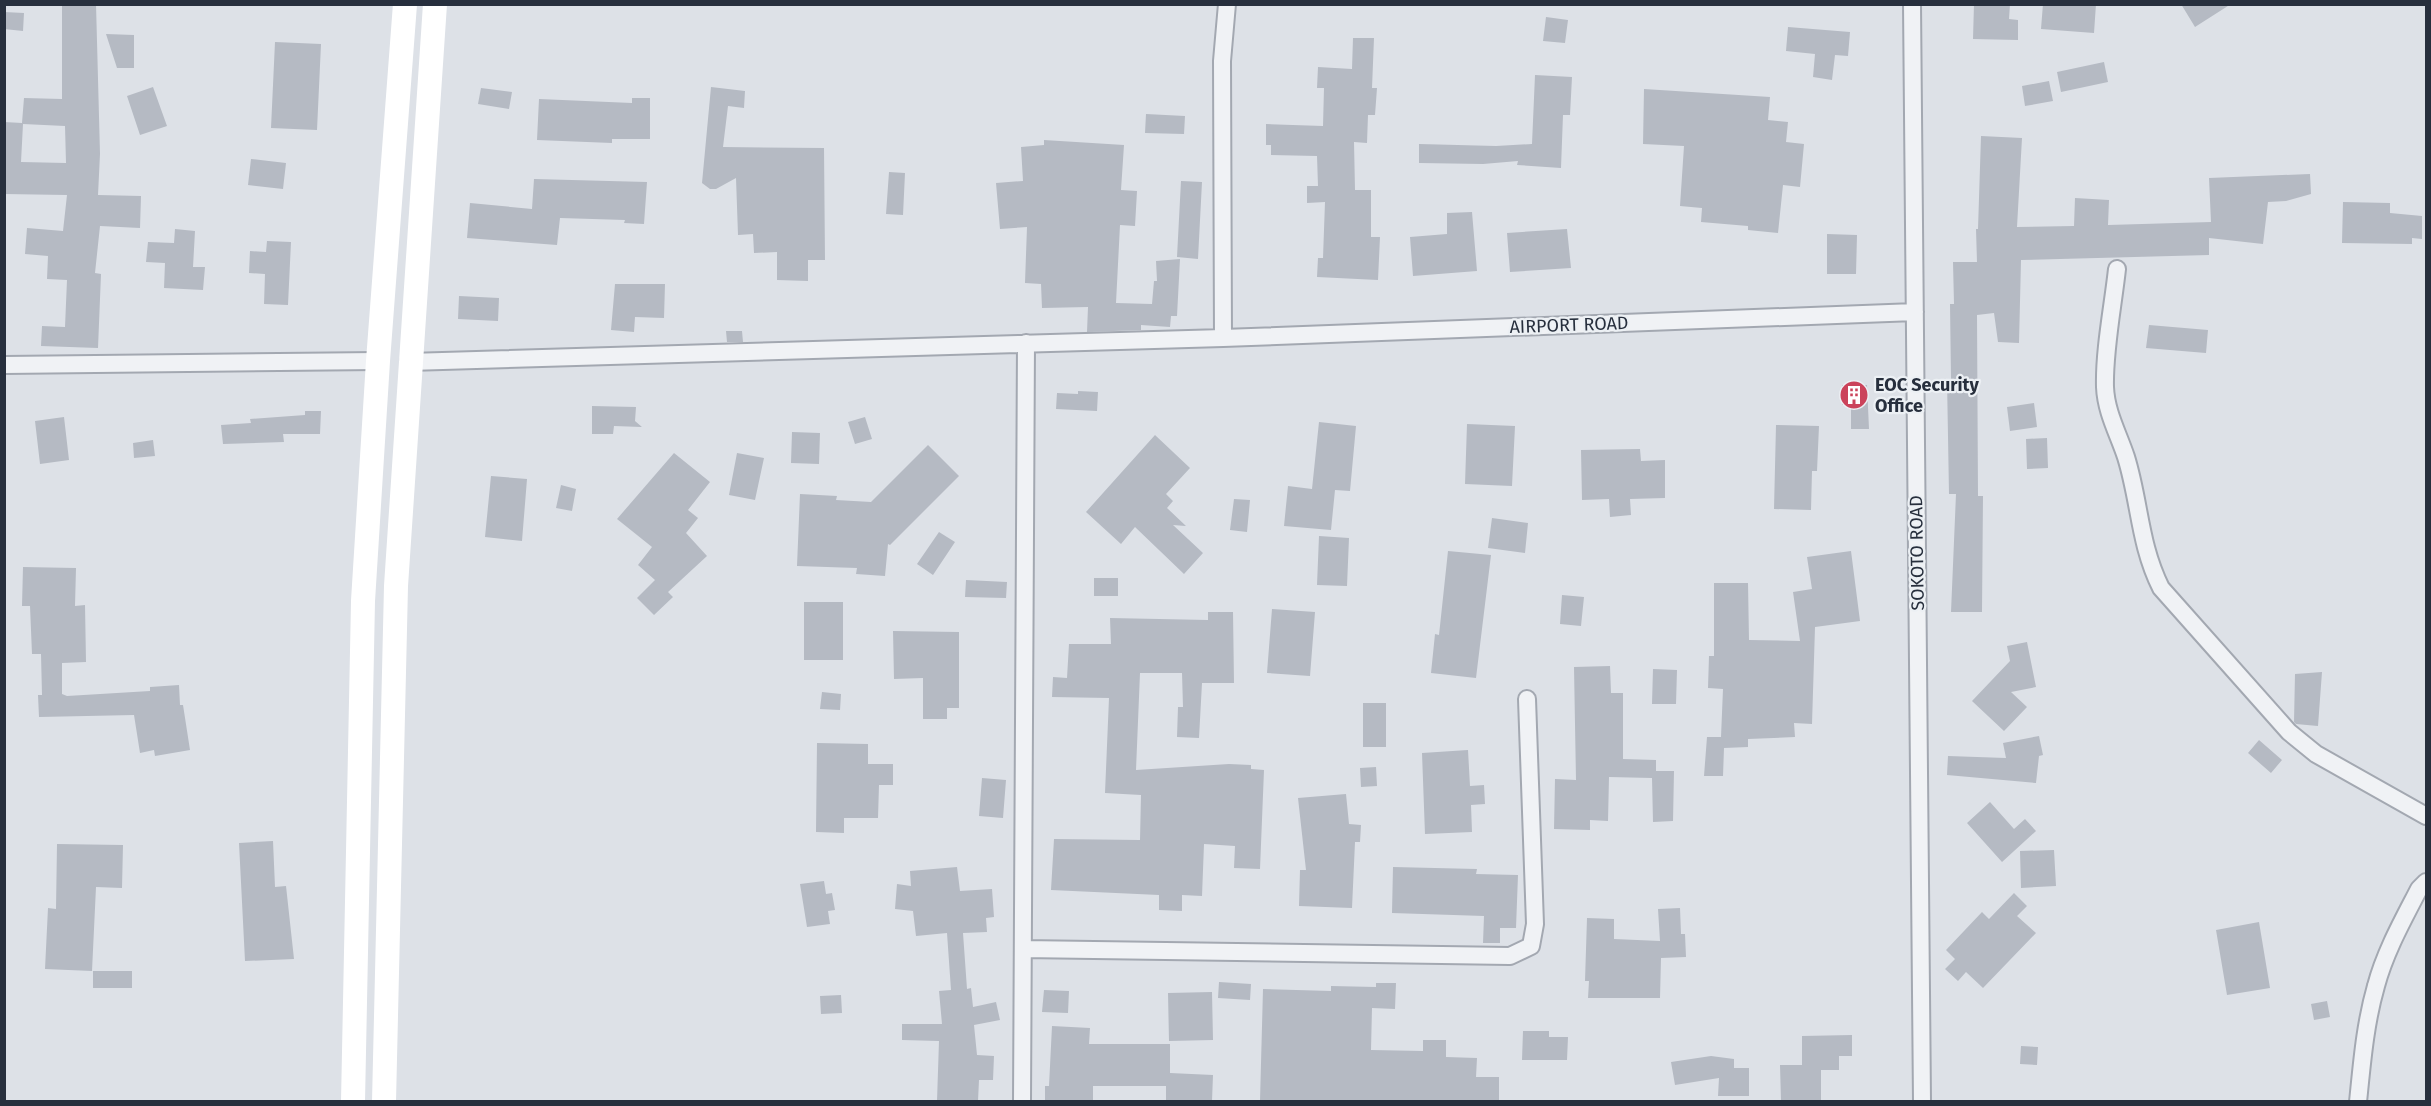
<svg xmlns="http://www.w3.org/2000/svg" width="2431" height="1106" viewBox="0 0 2431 1106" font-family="'Fira Sans',sans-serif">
<rect width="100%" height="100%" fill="#dde1e7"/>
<path fill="#b5bac3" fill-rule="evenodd" d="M62 4H96L100 154 98 195 141 196 140 228 100 226 95 273 101 274 98 348 41 346 42 326 65 327 67 280 47 279 48 256 25 254 27 228 63 231 67 195 4 194V122L22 123 24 98 62 99ZM23 124 65 126 66 163 21 162Z
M1974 4H2010L2009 19 2018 20V40L1973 39Z
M2043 4H2096L2094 33 2041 29Z
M2181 4H2231L2195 27Z
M4 12 24 13 23 31 4 29Z
M1546 17 1568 20 1565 43 1543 41Z
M1788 27 1850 32 1848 56 1835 55 1832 80 1813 77 1815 54 1786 51Z
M106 34 134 35V68H117Z
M1353 38H1374L1372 88H1377L1375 115H1368L1367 143 1354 142 1355 190H1371V237H1380L1378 280 1317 277 1318 258H1323L1325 202 1307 203V186H1318L1317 156 1271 155V145H1266V124L1323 126 1324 88H1317L1318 67 1352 69Z
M275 42 321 44 317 130 271 128Z
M2104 62 2108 82 2061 92 2057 72Z
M1535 75 1572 77 1570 115H1563L1561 168 1517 165 1518 161 1483 164 1419 163V144L1496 146 1532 144Z
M2049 81 2053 101 2025 106 2022 86Z
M153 87 167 126 140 135 127 96Z
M711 87 745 91 744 108 728 106 723 147 824 148 825 260H808V281L777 280V252L754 253 753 234 738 235 736 178 716 189H710L702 183Z
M481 88 512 92 509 109 478 104Z
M1644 89 1770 97 1768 120 1788 122 1786 142 1804 144 1800 187 1783 185 1778 233 1748 230V226L1701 222 1702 208 1680 206 1684 146 1643 144Z
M632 98H650V139H612V143L537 140 539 99 632 103Z
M1146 114 1185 116 1184 134 1145 133Z
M1981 136 2022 138 2017 227 2074 226 2075 198 2109 200 2108 225 2211 222 2209 178 2310 174 2311 194 2286 201 2268 202 2263 244 2209 238V255L2021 260 2019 343 1998 342 1994 313 1977 315 1978 496H1983L1982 612H1951L1956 494H1949L1947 379H1951L1950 304H1954L1953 262H1977L1976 229H1978Z
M1044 140 1124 145 1121 190 1137 191 1135 226 1120 225 1116 303 1152 304 1154 281H1157L1156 261 1180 259 1177 316H1171L1170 327 1141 325V330L1087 332 1088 307 1042 308 1041 284 1025 283 1027 227 1000 229 996 183 1023 181 1021 147 1044 145Z
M251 159 286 163 283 189 248 185Z
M889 172 905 173 903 215 886 214Z
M534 179 647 182 644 224 624 223 625 220 560 218 557 245 467 238 470 203 532 209Z
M1181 181 1202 182 1198 259 1177 257Z
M2343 202 2390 203V213L2422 216V239L2412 238V244L2342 243Z
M1472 212 1477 271 1413 276 1410 237 1447 234V213Z
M175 229 195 231 193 267H205L203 290 164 288 165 263 146 262 148 242 174 243Z
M1567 229 1571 268 1510 272 1507 233Z
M1827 234 1857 235 1856 274H1827Z
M267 241 291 242 288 305 264 304 265 274 249 273 250 251 266 252Z
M615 284H665L664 318 635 317 634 332 611 330Z
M459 296 499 298 498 321 458 319Z
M2149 325 2208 330 2206 353 2146 348Z
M726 331H742L743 342H727Z
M1842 385H1867L1869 429H1851V405H1842Z
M1078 391 1098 392 1097 411 1056 409 1057 393 1078 394Z
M2034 403 2037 427 2010 431 2007 407Z
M592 406 636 407 635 421 642 427 614 426 613 434H592Z
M305 411H321L320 434H283L284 442 223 444 221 425 251 423 250 419 305 415Z
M64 417 69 460 40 464 35 421Z
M865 417 872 439 855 444 848 422Z
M1319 422 1356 426 1350 491 1335 490 1331 530 1284 526 1288 486 1312 489Z
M1467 424 1515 426 1512 486 1465 484Z
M1776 425 1819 426 1817 471H1812L1811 510 1774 509Z
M792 432 820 433 819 464 791 463Z
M1155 435 1190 468 1166 494 1173 501 1167 508 1186 526 1173 525 1203 553 1184 574 1135 527 1121 544 1086 512Z
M2047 438 2048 468 2027 469 2026 439Z
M153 440 155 456 134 458 133 443Z
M928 445 959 476 890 545 888 544 885 576 856 574 857 568 797 566 800 494 837 496 836 500 871 502Z
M1640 449 1641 461 1665 460V498L1630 499 1631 515 1610 517 1609 499 1582 500 1581 450Z
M674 453 710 482 688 510 698 518 686 533 707 556 668 592 673 597 654 615 637 598 655 580 638 565 652 547 617 519Z
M737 453 764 458 755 500 729 495Z
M491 476 527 479 522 541 485 537Z
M561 485 576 489 572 511 556 508Z
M1234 499 1250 500 1247 532 1230 530Z
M1492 518 1528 523 1525 553 1488 548Z
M939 532 955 542 933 575 917 564Z
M1319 536 1349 538 1347 586 1317 585Z
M1448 551 1491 555 1476 678 1431 673 1435 634 1439 635Z
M1851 551 1860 621 1815 627 1812 724 1794 723 1795 737 1748 739V747L1724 748 1723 776H1704L1707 737H1721L1723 689 1708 688 1709 656H1714V583H1748L1749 640 1800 641 1793 592 1812 589 1807 557Z
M23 567 76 568 75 606 85 605 86 662 62 663V694L67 696 150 691V687L179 685 180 705H183L190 750 155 756 154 750 140 753 134 715 39 717 38 695H42L41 654H32L30 606H22Z
M1094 578H1118V596H1094Z
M966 580 1007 582 1006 598 965 597Z
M1562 595 1584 597 1581 626 1560 624Z
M804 602H843V660H804Z
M1272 609 1315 612 1310 676 1267 673Z
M1208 612H1233L1234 683H1202L1199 738 1177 737 1178 707H1183L1182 673H1140L1136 770 1229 764 1251 765V769L1264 770 1260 869 1234 868 1235 846 1204 844 1202 896 1182 895V911L1159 910V895L1051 890 1054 839 1140 840 1141 795 1105 793 1109 698 1052 697 1053 677 1067 678 1069 644H1111L1110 618 1208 620Z
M893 631 959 632V708H947V719H923V678L894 679Z
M2027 642 2036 687 2011 692 2027 707 2004 731 1972 701 2010 661 2007 646Z
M1610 666 1611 693H1623V759L1656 760V771H1674L1673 821 1653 822 1652 778 1609 777 1608 821 1590 820V830L1554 829 1555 779 1576 780 1574 667Z
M1653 669 1677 670 1676 704H1652Z
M2322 672 2318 726 2296 724 2294 722 2295 674Z
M822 692 841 694 840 710 820 709Z
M1363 703H1386V747H1363Z
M2039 736 2043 755 2039 756 2036 783 1947 775 1948 756 2006 758 2003 743Z
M2259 740 2282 760 2271 773 2248 753Z
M817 743 868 744V764H893V785H879L878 818H844V833L816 832Z
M1468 750 1470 786 1484 785 1485 804 1471 805 1472 832 1425 834 1422 753Z
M1376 767 1377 786 1361 787 1360 768Z
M982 778 1006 780 1003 818 979 816Z
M1346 794 1349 824 1361 825 1360 842H1355L1352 908 1299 906 1300 870H1306L1298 798Z
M1990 802 2014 829 2025 819 2036 831 2002 862 1967 823Z
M273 841 275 887 286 886 294 959 245 961 239 843Z
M57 844 123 845 122 888 96 887 92 971 45 969 48 908 56 909Z
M2054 850 2056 886 2021 888 2020 851Z
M957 867 960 891 992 889 994 917 986 918 987 932 963 933 967 989 971 988 973 1007 996 1002 1000 1020 974 1025 977 1055 994 1056 993 1080H979L978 1101H937L939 1041 902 1040V1024H942L939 991 951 990 947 933 916 936 913 911 895 909 897 884 911 886 910 871Z
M1393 867 1477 869 1476 874 1518 875 1516 928H1500V943H1483L1484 916 1392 913Z
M824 881 826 894 832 893 835 910 828 911 830 924 807 927 800 884Z
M2014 893 2027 906 2017 916 2036 933 1983 988 1966 972 1958 981 1945 969 1955 959 1946 950 1982 912 1989 919Z
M1680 908 1681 934H1685L1686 957 1661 958 1660 998H1588L1589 981H1585L1587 918 1614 919V939L1660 941 1658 909Z
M2259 922 2270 988 2227 995 2216 930Z
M93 971H132V988H93Z
M1219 982 1251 984 1250 1000 1218 998Z
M1376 983H1396L1395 1009 1372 1008 1371 1050 1423 1051V1040H1446V1057L1477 1058 1476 1077H1499V1101H1260L1263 989 1331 991V986L1376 987Z
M1044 990 1069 991 1068 1013 1042 1012Z
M1212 992 1213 1040 1169 1041 1168 993Z
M841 995 842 1013 821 1014 820 996Z
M2327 1001 2330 1017 2314 1020 2311 1004Z
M1052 1026 1090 1028 1089 1044H1170V1073L1213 1075 1212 1101H1166V1086H1093V1101H1045V1086H1049Z
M1523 1031H1549V1037H1568L1567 1060H1522Z
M1852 1035V1056H1839V1070H1821V1101H1781L1780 1065H1802V1036Z
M2021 1046 2038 1047 2037 1065 2020 1064Z
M1711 1056 1734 1059V1068H1749V1096H1718L1719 1078 1675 1085 1671 1062Z"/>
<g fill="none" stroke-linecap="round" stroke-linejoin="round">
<g stroke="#a3a8b1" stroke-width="20">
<path id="street" d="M1912 4 1922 1102
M2117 269C2113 306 2104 350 2105 387 2106 412 2118 433 2126 457 2140 502 2139 544 2161 588L2289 732 2316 754 2426 816
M1223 338 1222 61 1227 4
M409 362 1223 338 1915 312
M4 365 378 361
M1023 949 1510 956 1531 946 1535 924 1527 699
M1022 1102 1026 343
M2358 1102C2362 1063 2365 1024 2376 986 2385 952 2403 920 2419 889L2426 882"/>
</g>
<use href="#street" stroke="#f0f2f5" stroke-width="16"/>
<path stroke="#fff" stroke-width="24" d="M353 1102 363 601 378 361 405 4
M384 1102 396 586 435 4"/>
</g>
<defs>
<g id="building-disc" transform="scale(1.5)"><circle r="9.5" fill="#cb435b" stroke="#ecf0f4"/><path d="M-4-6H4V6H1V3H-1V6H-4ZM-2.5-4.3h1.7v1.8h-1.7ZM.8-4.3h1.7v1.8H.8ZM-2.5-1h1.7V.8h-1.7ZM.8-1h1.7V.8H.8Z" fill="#fff"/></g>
</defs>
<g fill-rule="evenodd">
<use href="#building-disc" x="1854" y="395"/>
</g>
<g text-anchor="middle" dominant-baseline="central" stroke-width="4.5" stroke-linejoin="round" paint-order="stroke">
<g font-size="18" fill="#272f3d" stroke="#ecf0f4">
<text transform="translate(1569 325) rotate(-2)">AIRPORT ROAD</text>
<text transform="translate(1917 553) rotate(-91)">SOKOTO ROAD</text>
</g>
<g font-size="18" font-weight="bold" fill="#272f3d" stroke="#ecf0f4" text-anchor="start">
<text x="1875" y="385">EOC Security<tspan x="1875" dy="21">Office</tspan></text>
</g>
</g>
<rect width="2431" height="1106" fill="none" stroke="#272f3d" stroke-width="12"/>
</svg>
